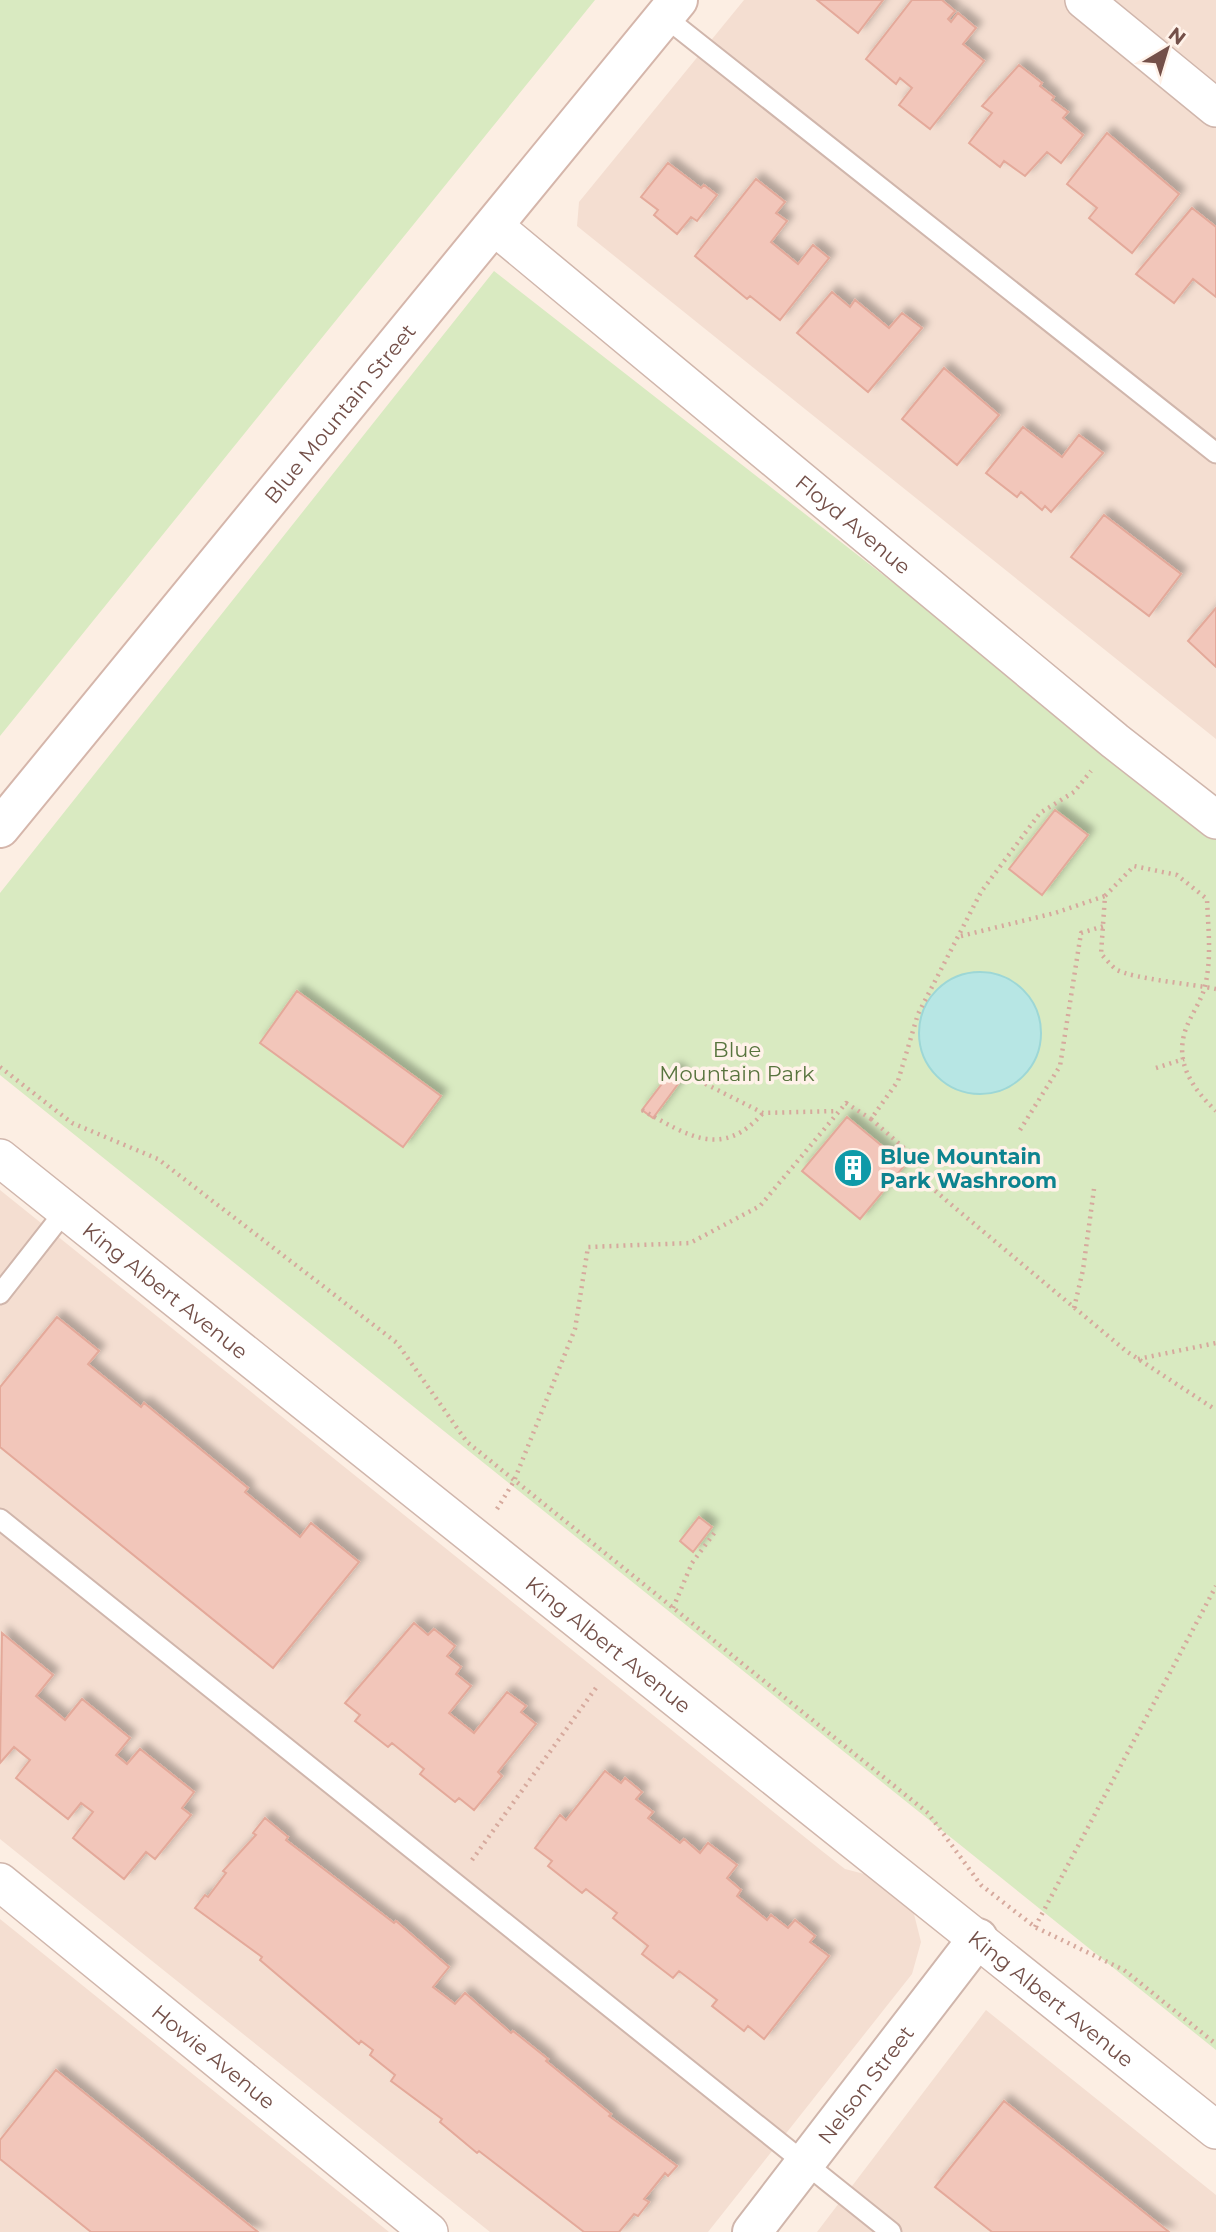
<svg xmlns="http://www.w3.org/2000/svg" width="1216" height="2232" viewBox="0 0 1216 2232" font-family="Montserrat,sans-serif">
<defs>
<filter id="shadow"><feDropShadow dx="6" dy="-6" stdDeviation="3.5" flood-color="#0004"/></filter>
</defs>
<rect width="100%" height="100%" fill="#fceee3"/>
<path fill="#f4ded1" d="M744 0H1216V739L577 226 579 202Z
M0 1190 822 1851 845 1869 872 1876 914 1914 921 1942 912 1974 708 2232H490L0 1839Z
M0 1919 389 2232H0Z
M986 2010 1216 2195V2232H817Z"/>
<path fill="#d9eac1" d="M0 0H595L0 736Z
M494 271 1216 835V2050L0 1075V893Z"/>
<path fill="#b7e6e4" stroke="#9dd7d6" stroke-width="2" d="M919 1033a61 61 0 1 1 122 0a61 61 0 1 1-122 0Z"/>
<path fill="#f2c6ba" stroke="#e4a99a" stroke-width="2" filter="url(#shadow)" d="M817 0H883L858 33Z
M912 0H942L955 11 948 19 951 22 958 13 976 28 963 44 984 61 930 129 899 105 912 88 900 78 896 84 866 59Z
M1019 65 1042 83 1040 86 1054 97 1052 100 1068 112 1063 118 1083 135 1061 163 1047 152 1025 176 1004 161 1000 167 969 143 992 113 982 106Z
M1107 133 1179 194 1132 253 1089 218 1097 208 1067 184Z
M668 163 701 188 704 185 717 195 697 221 691 217 677 234 654 215 658 210 641 197Z
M756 179 785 202 776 213 787 221 771 242 798 264 813 245 829 258 780 320 750 296 747 299 695 256Z
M1192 208 1216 227V297L1193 279 1174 303 1136 274Z
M832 292 850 307 855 300 889 328 902 313 922 328 868 392 797 333Z
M944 368 999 415 957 465 902 419Z
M1023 427 1062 457 1079 435 1103 453 1051 512 1045 506 1042 510 1021 492 1017 497 986 473Z
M1104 515 1181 574 1149 616 1071 557Z
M1216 608V667L1188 641Z
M1055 810 1088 835 1042 895 1009 869Z
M297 991 441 1096 403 1147 260 1043Z
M674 1068 684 1076 653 1118 642 1110Z
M847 1117 905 1165 860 1219 802 1171Z
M57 1317 99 1351 88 1364 141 1407 144 1403 248 1488 245 1492 300 1537 311 1523 359 1562 273 1668 0 1447V1387Z
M699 1517 712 1527 693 1552 680 1541Z
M414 1623 428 1635 434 1629 455 1646 447 1656 461 1667 456 1674 471 1686 449 1713 474 1733 507 1692 526 1706 521 1712 536 1724 498 1772 502 1776 474 1810 459 1798 455 1802 420 1774 424 1769 392 1743 388 1747 355 1721 360 1715 345 1703Z
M2 1633 53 1675 36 1696 65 1720 82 1699 130 1738 116 1755 127 1764 140 1749 194 1792 182 1808 191 1815 155 1859 146 1852 124 1879 73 1838 93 1812 81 1803 68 1819 16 1778 30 1760 14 1747 0 1763Z
M605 1771 621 1783 625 1778 642 1792 636 1799 653 1812 648 1818 680 1843 684 1839 700 1853 708 1843 737 1865 727 1878 741 1890 737 1896 767 1920 771 1915 788 1928 795 1920 815 1936 810 1942 829 1956 764 2039 748 2026 744 2031 712 2006 717 2000 679 1971 673 1978 642 1954 648 1946 613 1918 617 1913 586 1889 582 1893 548 1866 552 1861 535 1848 560 1815 566 1820Z
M265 1818 288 1837 286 1840 394 1923 396 1921 449 1967 433 1987 455 2004 465 1993 511 2033 513 2031 548 2059 546 2061 611 2114 609 2116 677 2166 668 2176 665 2173 644 2199 649 2202 638 2216 634 2214 619 2232H584L479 2151 477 2153 440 2122 442 2119 391 2081 395 2075 370 2055 373 2050 361 2041 359 2044 260 1960 262 1957 195 1908 205 1895 208 1897 226 1873 223 1871 256 1835 253 1833Z
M56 2070 258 2232H91L0 2159V2140Z
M1004 2101 1169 2232H992L935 2187Z"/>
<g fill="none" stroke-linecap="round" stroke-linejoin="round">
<g stroke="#d0b6ac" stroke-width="23">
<path id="service" d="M665 17 1216 453
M0 1294 65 1211
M0 1519 891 2232"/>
</g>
<g stroke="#d0b6ac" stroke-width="40">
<g id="minor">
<path d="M1084 0 1216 108"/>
<path id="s1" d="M494 226 1115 741 1216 820"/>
<path id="s2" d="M0 1158 1216 2130"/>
<path id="s3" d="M0 1882 429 2232"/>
</g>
</g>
<g stroke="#d0b6ac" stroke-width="42">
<g id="tertiary">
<path id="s4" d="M752 2232 978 1938"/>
</g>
</g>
<g stroke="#d5b6ab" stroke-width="42">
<g id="secondary">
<path id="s5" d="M0 828 678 0"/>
</g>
</g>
<path stroke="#d6a99d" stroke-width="4.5" stroke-dasharray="2 5" stroke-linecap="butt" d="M961 936 1055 913 1105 896
M1216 989C1192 984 1135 979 1117 970 1111 966 1106 959 1101 954L1105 896 1134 866 1177 875 1207 899C1208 927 1212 958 1205 986 1201 1003 1188 1018 1184 1035 1176 1066 1195 1091 1216 1111
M0 1067 72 1123 158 1159 397 1343 467 1442 928 1813 981 1885 1035 1927 1124 1970 1216 2044
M674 1068 763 1113 838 1111
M1156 1068 1184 1059
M642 1110C687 1135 722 1160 763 1113
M871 1119 913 1156 925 1182 954 1207 1126 1351 1216 1410
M1020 1130 1060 1066 1081 933 1104 926
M1074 1308 1083 1270 1094 1189
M1138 1359 1216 1343
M497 1509 514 1481 575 1329 588 1247 690 1243 760 1206 846 1103 871 1119 898 1081 918 1014 981 892 1040 813 1074 792 1091 771
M673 1608 692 1563 715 1532
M472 1860 598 1685
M1035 1927 1216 1586"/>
<use href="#service" stroke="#fff" stroke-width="19"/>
<use href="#minor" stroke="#fff" stroke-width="37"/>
<use href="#tertiary" stroke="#fff" stroke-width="38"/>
<use href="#secondary" stroke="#fff" stroke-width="38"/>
</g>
<defs>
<g id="building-disc" transform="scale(2.0125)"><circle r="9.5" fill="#0f9aa8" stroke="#fff2e9"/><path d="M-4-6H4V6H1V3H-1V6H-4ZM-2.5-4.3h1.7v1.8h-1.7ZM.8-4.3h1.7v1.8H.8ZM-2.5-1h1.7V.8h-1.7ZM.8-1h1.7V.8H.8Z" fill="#fff"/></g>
</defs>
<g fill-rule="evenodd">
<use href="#building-disc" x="853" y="1168"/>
</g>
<g text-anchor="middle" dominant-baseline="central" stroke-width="7" stroke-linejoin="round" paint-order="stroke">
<g font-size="21" fill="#745049" stroke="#fff2e9">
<text stroke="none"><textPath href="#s5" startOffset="536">Blue Mountain Street</textPath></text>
<text stroke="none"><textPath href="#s1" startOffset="467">Floyd Avenue</textPath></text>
<text stroke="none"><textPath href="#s2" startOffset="212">King Albert Avenue</textPath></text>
<text stroke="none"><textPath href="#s2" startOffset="779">King Albert Avenue</textPath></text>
<text stroke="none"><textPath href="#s2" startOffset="1346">King Albert Avenue</textPath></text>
<text stroke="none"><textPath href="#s3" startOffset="276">Howie Avenue</textPath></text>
<text stroke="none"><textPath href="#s4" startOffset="186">Nelson Street</textPath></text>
</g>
<g font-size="21" fill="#58743e" stroke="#fff2e9">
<text x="737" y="1049">Blue<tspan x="737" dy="24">Mountain Park</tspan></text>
</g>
<g font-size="21" font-weight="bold" fill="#0d838f" stroke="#fff2e9" text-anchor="start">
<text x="880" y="1156">Blue Mountain<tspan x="880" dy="24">Park Washroom</tspan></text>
</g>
</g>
<g transform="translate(1167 49) rotate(38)" stroke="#fff2e9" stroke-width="5" paint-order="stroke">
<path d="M0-5L12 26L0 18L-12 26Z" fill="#745049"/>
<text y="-10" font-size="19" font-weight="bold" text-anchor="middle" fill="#745049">N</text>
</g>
</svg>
